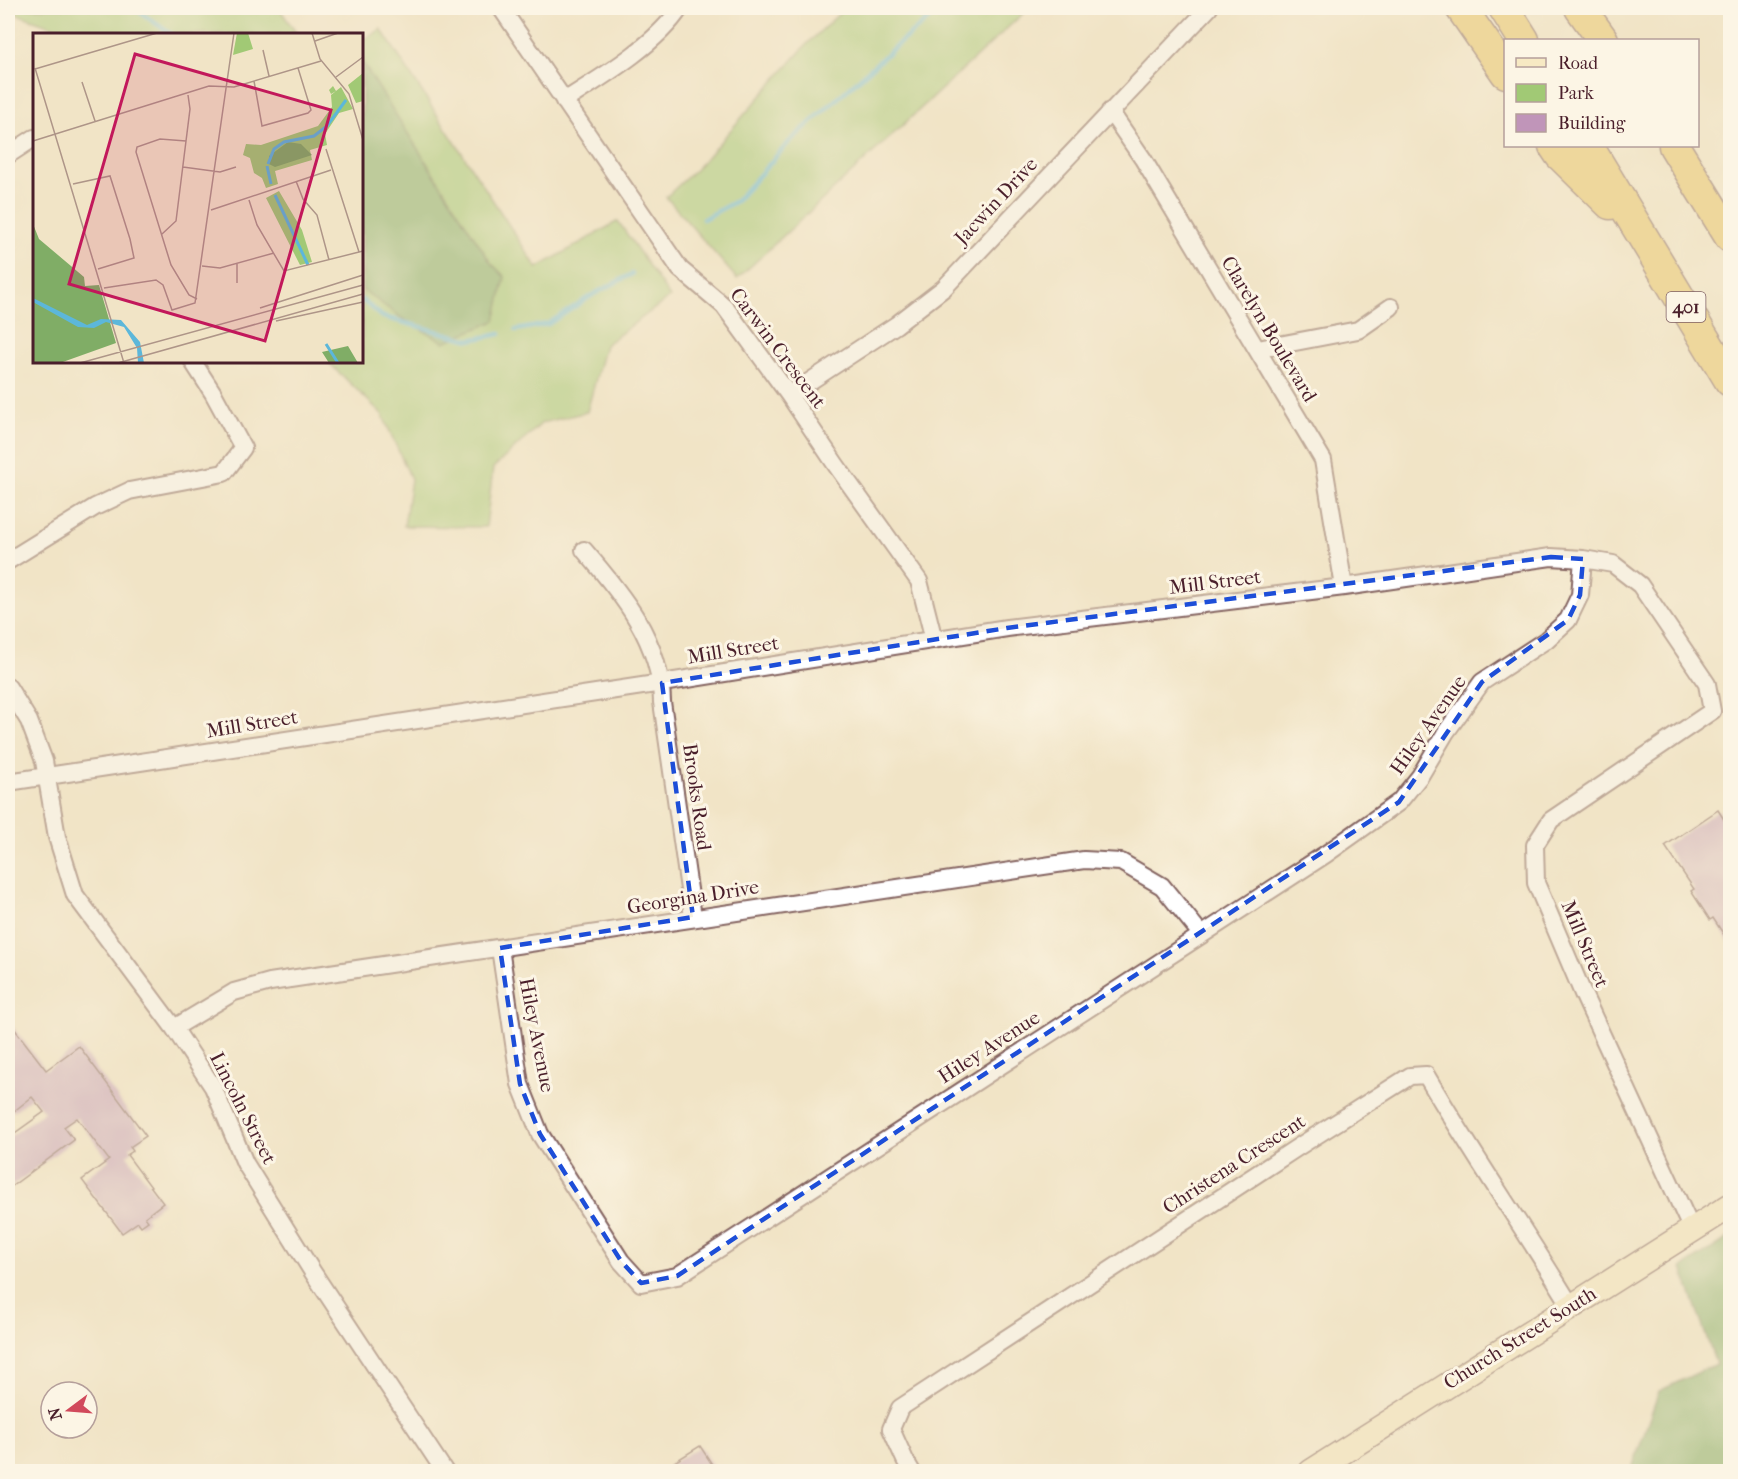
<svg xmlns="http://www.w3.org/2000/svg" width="1738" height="1479" viewBox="0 0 1738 1479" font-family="'IM FELL French Canon',serif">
<rect width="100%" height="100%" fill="#fcf5e5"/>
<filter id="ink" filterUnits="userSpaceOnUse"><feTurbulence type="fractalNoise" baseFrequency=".0167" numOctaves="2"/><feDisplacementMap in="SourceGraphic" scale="12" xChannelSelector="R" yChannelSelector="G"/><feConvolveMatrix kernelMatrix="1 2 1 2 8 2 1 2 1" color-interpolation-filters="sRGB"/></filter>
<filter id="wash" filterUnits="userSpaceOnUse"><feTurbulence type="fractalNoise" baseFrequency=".008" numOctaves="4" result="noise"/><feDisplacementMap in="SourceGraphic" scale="24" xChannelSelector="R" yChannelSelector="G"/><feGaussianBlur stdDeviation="1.35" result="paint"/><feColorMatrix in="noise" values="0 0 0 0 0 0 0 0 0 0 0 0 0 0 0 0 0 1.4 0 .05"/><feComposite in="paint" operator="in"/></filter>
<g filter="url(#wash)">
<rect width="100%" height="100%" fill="#f1e4c6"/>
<path fill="#a1c975" stroke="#767450" stroke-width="1.5" d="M8 8H279L297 34H74L8 11Z
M845 8H1029L737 279 666 197 698 167 806 45Z
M381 29 537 268 618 221 670 297 605 345 587 412 542 423 493 468 486 527 404 526 411 479 382 414 328 362H362V41Z"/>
<path fill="#80ad66" stroke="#656648" stroke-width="1.5" d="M362 62 491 263 505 277 495 321 444 342 403 319 362 289Z
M1730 1237V1471H1631L1659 1391 1716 1364 1682 1268Z"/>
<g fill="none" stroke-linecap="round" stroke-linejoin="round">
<path stroke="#5cb7da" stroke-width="4.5" d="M134 8 171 34
M703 219 736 201 790 141 897 45 942 8
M362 300 383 317 470 340 500 334
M516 330 548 324 594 294 632 274"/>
</g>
<g id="blocks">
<path fill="#c095b9" d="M1718 810 1730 829V944L1713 918 1710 920 1691 891 1694 889 1665 846Z
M10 1023 46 1070 79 1046 146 1136 130 1147 133 1151 127 1155 163 1203 145 1217 148 1221 141 1226 138 1222 122 1233 82 1180 109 1160 77 1118 64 1127 74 1140 8 1189V1138L44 1112 32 1097 13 1112 8 1104V1025Z
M700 1446 717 1472H672L668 1466Z"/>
</g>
</g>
<g filter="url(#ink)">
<use href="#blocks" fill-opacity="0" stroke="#846461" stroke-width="1.5"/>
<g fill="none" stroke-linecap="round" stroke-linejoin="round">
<g stroke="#846461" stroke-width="20">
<path id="minor" d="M501 8 680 269 724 306 789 395 836 465 919 581 934 640
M564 101C602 77 656 45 680 8
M1110 111 1143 159 1323 460 1344 587
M8 155 34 138
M1258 349 1358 330 1391 307
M789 395 896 325 944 288 1209 8
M584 550C622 594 661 641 662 702L693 917
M8 561 95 507 129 491 224 473 243 448 213 393 193 362
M8 687 29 721 44 761 57 837 75 895 174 1028 213 1087 245 1163 312 1271 445 1472
M8 782 662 683 1007 628 1344 587 1551 557 1583 559 1613 564 1640 585 1707 684 1712 711 1551 820 1535 845 1536 883 1584 996 1692 1230
M500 948 520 1084 540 1134 621 1261 641 1283 677 1276 1326 854 1399 802 1420 776 1446 732 1482 682 1546 640 1568 620 1580 595 1583 559
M174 1028 234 992 270 982 1084 860 1121 862 1162 886 1201 934
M912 1472 905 1460 891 1429 900 1408 1298 1147 1410 1076 1426 1075C1472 1154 1524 1228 1571 1306"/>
</g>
<g stroke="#846461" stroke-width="27">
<path id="secondary" d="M1311 1472 1730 1206"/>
</g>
<g stroke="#846461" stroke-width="33">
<path id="motorway" d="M1461 8 1506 73
M1504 8 1524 40
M1580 8 1603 40
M1554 146 1560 155 1610 204
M1588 146 1730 381
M1674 146 1730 237"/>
</g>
<use href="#minor" stroke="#fff" stroke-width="16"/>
<use href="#secondary" stroke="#f7e9c3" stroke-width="24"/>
<use href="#motorway" stroke="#eac769" stroke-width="30"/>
</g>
</g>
<path d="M0 0H1738V1479H0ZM1551 557 1583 559 1580 595 1568 620 1482 682 1399 802 677 1276 641 1283 621 1261 540 1134 520 1084 500 948 693 917 662 683 1007 628Z" fill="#f1e4c6" fill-opacity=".55" fill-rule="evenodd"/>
<path fill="none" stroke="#1d4ed8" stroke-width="4.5" stroke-dasharray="12 8" stroke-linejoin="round" d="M1551 557 1583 559 1580 595 1568 620 1482 682 1399 802 677 1276 641 1283 621 1261 540 1134 520 1084 500 948 693 917 662 683 1007 628Z"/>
<g text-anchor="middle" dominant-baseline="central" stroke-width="6" stroke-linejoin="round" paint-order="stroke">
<rect fill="#fcf5e5" stroke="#7f5f63" stroke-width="1.5" x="1666.5" y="292" width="39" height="30" rx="4.5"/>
<g font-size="18" font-weight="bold" fill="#4a1f2b">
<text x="1686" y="307">401</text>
</g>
<g font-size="20" fill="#4a1f2b" stroke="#fcf5e5">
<text transform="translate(996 201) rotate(-47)">Jacwin Drive</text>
<text transform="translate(1269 329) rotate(59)">Clarelyn Boulevard</text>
<text transform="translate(778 348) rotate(53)">Carwin Crescent</text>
<text transform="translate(1215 582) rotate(-7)">Mill Street</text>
<text transform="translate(733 650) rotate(-9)">Mill Street</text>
<text transform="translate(252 724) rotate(-9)">Mill Street</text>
<text transform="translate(1428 725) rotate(-55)">Hiley Avenue</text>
<text transform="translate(697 797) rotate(82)">Brooks Road</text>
<text transform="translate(693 897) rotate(-9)">Georgina Drive</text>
<text transform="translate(1585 944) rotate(67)">Mill Street</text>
<text transform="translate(537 1035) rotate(79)">Hiley Avenue</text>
<text transform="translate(989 1047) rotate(-33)">Hiley Avenue</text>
<text transform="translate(243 1108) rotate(63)">Lincoln Street</text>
<text transform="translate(1234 1164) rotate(-33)">Christena Crescent</text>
<text transform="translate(1520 1338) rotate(-32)">Church Street South</text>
</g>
</g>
<g transform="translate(33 33)">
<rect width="330" height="330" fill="#f1e4c6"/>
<path d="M204 0H215L220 16 200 22ZM330 40V68L323 70 315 52ZM300 53 303 58 308 54 320 76 306 80 292 101 294 112 277 117 279 127 242 138 245 151 233 155 229 145 221 140 217 125 210 122 213 111 228 112 285 93 299 74 298 62 303 58 298 61 296 57ZM246 158 269 197 279 229 267 232 233 165Z" fill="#a1c975"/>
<path d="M255 109 268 111 279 122 242 134 236 131V123ZM0 191 6 206 51 244 52 253 66 252 83 310 27 330H0ZM315 313 325 330H296L289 319Z" fill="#80ad66"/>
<path d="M0 265 54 292 68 286 88 287 107 309 111 330H105L104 315 91 294 73 289 61 295 45 294 0 269Z" fill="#5cb7da"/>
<path fill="none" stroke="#5cb7da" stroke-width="3" d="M235 131 241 116 251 109 281 103 294 93 313 67M234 133 238 151M242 162 275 232M293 311 305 330"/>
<path fill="none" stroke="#ae9588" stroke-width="1.5" d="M279 0 287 26 316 61 330 107M282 8 305 0M230 17 236 43M2 35 91 330M2 36 124 0M303 44 330 24M221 48 229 93 275 80 278 77 265 35M49 49 62 88M0 108 176 53 201 54 288 28M153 108 127 106 104 114 103 119 138 232 156 262 164 266M293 116 326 219M150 134 187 139 203 134M263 148 270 166 284 182 296 227M40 151 77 143 97 206 101 225 65 236M216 167 224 192 251 238 330 218M178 177 298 137M129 201 143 188 157 76 155 62M204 231V250M169 233 187 235 241 220M71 255 123 247 130 252 139 277 162 270 201 0M227 275 330 242M243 288 330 269M47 330 330 252M85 330 330 261"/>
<path fill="#c2185b" fill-opacity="0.15" stroke="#c2185b" stroke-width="3" d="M102 21 298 77 232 308 36 251Z"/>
<rect width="330" height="330" fill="none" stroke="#4a1f2b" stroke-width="3"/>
</g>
<rect width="1738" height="1479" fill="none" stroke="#fcf5e5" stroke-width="30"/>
<rect x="1504" y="39" width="195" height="108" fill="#fcf5e5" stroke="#b59f9b" stroke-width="1.5"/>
<rect x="1516" y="58" width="30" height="9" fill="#f7e9c3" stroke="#b59f9b" stroke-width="1.5"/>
<text x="1558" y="69" font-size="18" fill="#4a1f2b">Road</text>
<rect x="1516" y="84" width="30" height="18" fill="#a1c975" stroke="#b59f9b" stroke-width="1.5"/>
<text x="1558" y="99" font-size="18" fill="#4a1f2b">Park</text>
<rect x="1516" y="114" width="30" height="18" fill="#c095b9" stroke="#b59f9b" stroke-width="1.5"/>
<text x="1558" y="129" font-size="18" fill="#4a1f2b">Building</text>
<g transform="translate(69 1410) rotate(254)"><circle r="28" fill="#fcf5e5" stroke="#b59f9b" stroke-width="1.5"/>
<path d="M0-4.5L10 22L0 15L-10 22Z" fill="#d1495b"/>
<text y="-9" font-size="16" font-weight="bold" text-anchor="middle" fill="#4a1f2b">N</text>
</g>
</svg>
